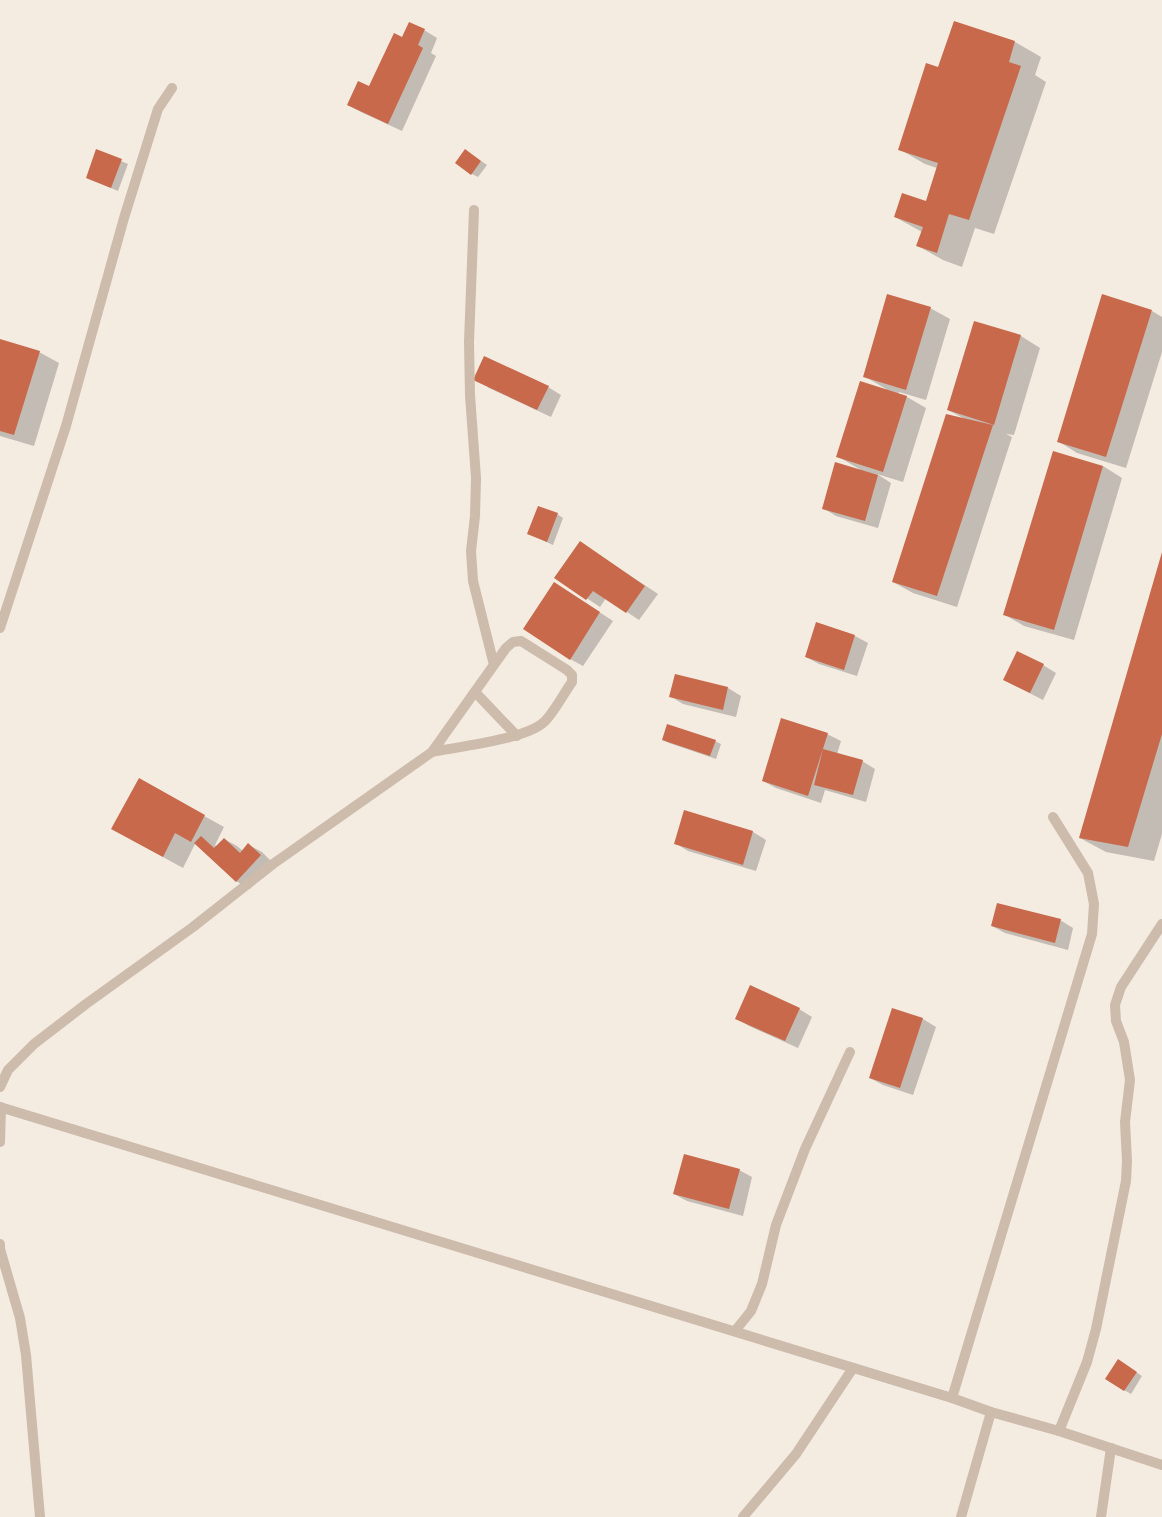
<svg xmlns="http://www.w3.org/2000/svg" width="1162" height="1517" viewBox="0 0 1162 1517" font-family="'Asap Condensed',sans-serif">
<rect width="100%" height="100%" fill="#f4ebe1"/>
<path fill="#0003" d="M954 22 1015 42 1041 57 1035 75 1046 82 994 234 975 228 962 267 943 260 918 246 922 232 895 217 926 202 937 168 925 164 899 149 939 68Z
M424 30 437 38 431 53 436 56 402 131 361 112 348 105 370 87 403 38Z
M97 151 128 164 118 191 87 178Z
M471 154 487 165 478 177 472 174Z
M930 308 950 319 926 400 899 392 898 394 907 397 926 408 903 482 877 474 891 483 878 528 836 516 823 508 861 470 837 456 886 389 864 376Z
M1152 311 1162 317V352L1126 468 1077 453 1058 441Z
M975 322 1021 336 1040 348 1014 435 1006 434 1012 437 957 607 913 593 893 582 963 418 948 410Z
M0 340 39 352 59 363 34 446 0 436Z
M487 387H548L561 395 551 417Z
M1103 466 1122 478 1074 640 1024 626 1005 615Z
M557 514 563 518 553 545 529 534Z
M580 542 658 594 639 620 606 598 600 607 555 577Z
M1162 554V834L1154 861 1106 852 1080 838Z
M567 591 613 621 583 666 570 659Z
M855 636 868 643 857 676 819 664 806 657Z
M1043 665 1056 673 1043 700 1004 680Z
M675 675 728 688 741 696 736 717 683 704 670 696Z
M827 734 841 741 837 754 862 761 875 769 866 802 825 790 821 803 776 788 763 781Z
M663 740 715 741 721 744 716 759 669 743Z
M139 780 224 827 215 845 217 847 224 839 237 846 243 851 249 845 262 852 273 863 250 889 236 881 195 844 183 868 132 840Z
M685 811 753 832 766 840 756 871 688 851 675 843Z
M1060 920 1073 928 1068 950 1005 933 992 926Z
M799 1009 812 1017 798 1048 749 1026 736 1018Z
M892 1010 923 1019 936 1027 913 1095 883 1085 870 1078Z
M739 1170 752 1177 743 1216 687 1201 674 1194Z
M1124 1364 1142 1376 1131 1394 1124 1390Z"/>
<path fill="#c8694b" d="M954 21 1015 41 1009 62 1021 66 969 220 949 214 937 253 916 246 923 227 894 217 902 193 926 201 938 163 898 150 926 63 938 67Z
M409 22 425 29 418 45 423 48 388 124 347 105 358 81 369 86 394 33 402 37Z
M96 149 122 159 111 188 86 178Z
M465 149 481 161 471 175 455 163Z
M887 294 931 307 906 390 863 377Z
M1102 294 1152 310 1106 457 1057 442Z
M974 321 1021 335 994 425 947 410Z
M0 339 40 351 14 435 0 431Z
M484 356 549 386 537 410 473 380Z
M860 381 907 396 883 472 836 457Z
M946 414 993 425 937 596 892 582Z
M1053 451 1103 466 1054 630 1003 615Z
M835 462 878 475 865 521 822 509Z
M538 506 558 513 547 542 527 534Z
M580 541 645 586 626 613 593 591 586 600 554 578Z
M1162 552V734L1128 847 1079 838Z
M554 582 600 612 570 660 523 629Z
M816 622 855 635 844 670 805 657Z
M1017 651 1044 664 1030 693 1003 680Z
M675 674 728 687 723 710 669 697Z
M781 718 828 733 808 796 762 781Z
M667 724 716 740 710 756 662 740Z
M823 749 863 760 853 795 814 785Z
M139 778 205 815 191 842 175 833 163 857 111 829Z
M684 810 753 831 743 865 674 844Z
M201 836 214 848 224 838 240 853 248 843 261 855 236 882 194 843Z
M997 903 1061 919 1055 943 991 926Z
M750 985 800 1008 785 1041 735 1019Z
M892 1008 923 1018 900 1088 869 1078Z
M684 1154 740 1169 729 1209 673 1194Z
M1118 1359 1137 1372 1124 1391 1105 1379Z"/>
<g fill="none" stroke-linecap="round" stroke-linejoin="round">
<path stroke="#cdbbac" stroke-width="10" d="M474 210 469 342 470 395 476 478 475 516 471 551 473 581 494 665
M475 692 517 736
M0 1087 8 1070 34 1044 86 1004 193 927 273 864 432 752 506 648 513 642 521 641 567 670 572 675V682C564 693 553 714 544 722 527 739 457 747 432 752
M0 1142 1 1107
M0 1244V1249L20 1318 26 1355 40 1517
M735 1331 751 1311 762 1284 776 1225 805 1149 850 1052
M952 1398 1092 934 1094 904 1088 873 1053 817
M1059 1431 1087 1362 1096 1329 1126 1181 1127 1161 1125 1122 1130 1080 1124 1042 1116 1021 1115 1005 1121 987 1162 924
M743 1517 796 1454 853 1368
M961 1517 991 1412
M1101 1517 1111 1448"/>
<path stroke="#cdbbac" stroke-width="10" d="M0 628 66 426 124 218 158 109 172 88
M0 1107 952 1398 991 1412 1059 1431 1162 1465"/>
</g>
</svg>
